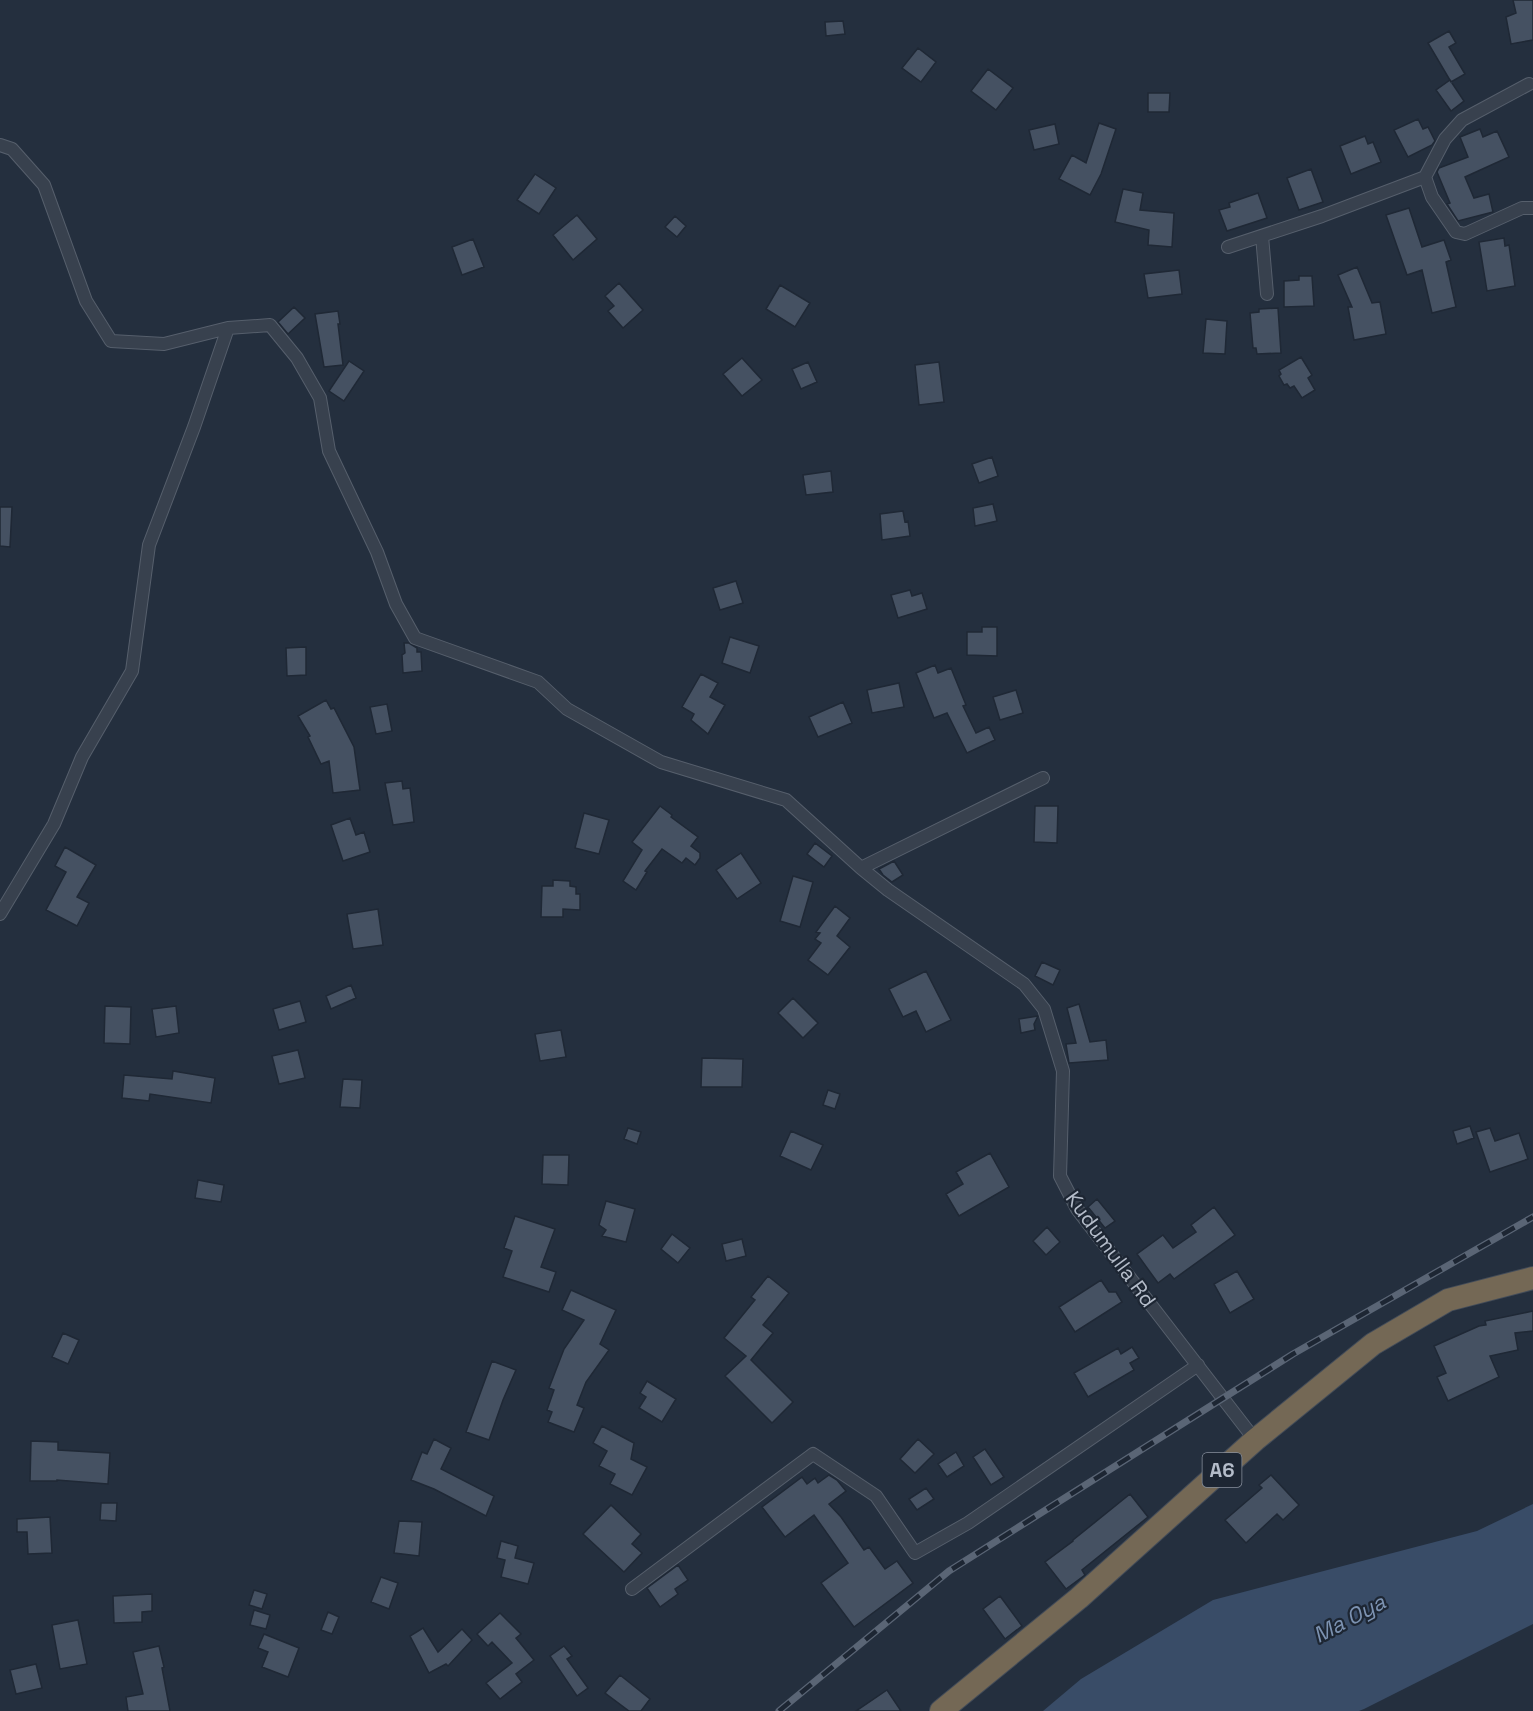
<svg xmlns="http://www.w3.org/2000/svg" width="1533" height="1711" viewBox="0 0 1533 1711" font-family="'Space Grotesk',sans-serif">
<rect width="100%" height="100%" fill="#242f3e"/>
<path fill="#394c67" d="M1533 1504V1624L1364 1709 1359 1711H1043L1081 1679 1213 1600 1477 1531Z"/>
<path fill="#455162" stroke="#1f2835" stroke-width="1.5" d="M1513 0H1533V40L1511 44 1506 17 1516 13Z
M843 21 845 34 826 36 825 22Z
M1449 31 1456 43 1449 47 1465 74 1451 82 1428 43Z
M918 48 936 62 921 82 902 68Z
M988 69 1013 88 996 110 971 91Z
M1450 80 1464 101 1451 111 1436 90Z
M1148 93H1170L1169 112H1148Z
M1418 119 1423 129 1428 127 1435 141 1432 145 1408 157 1394 130Z
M1099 123 1116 129 1101 174 1090 195 1059 179 1072 155 1086 163Z
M1055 124 1059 144 1034 150 1029 130Z
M1480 129 1483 137 1497 131 1509 157 1465 177 1474 198 1489 194 1493 212 1458 221 1447 204 1450 203 1437 172 1439 168 1468 157 1460 137Z
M1365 136 1368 144 1373 142 1381 162 1351 174 1340 146Z
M1311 169 1323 202 1299 210 1287 178Z
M535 174 556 188 539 214 517 200Z
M1123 189 1143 193 1140 210 1174 213 1172 247 1148 245 1149 230 1115 222Z
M1258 193 1267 218 1227 231 1219 210 1230 207 1229 203Z
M1409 208 1422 247 1444 240 1451 260 1446 262 1456 307 1432 313 1422 270 1407 275 1386 215Z
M577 215 597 239 573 260 553 235Z
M675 216 686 226 677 237 665 227Z
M1504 238 1505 246 1509 245 1515 286 1487 291 1479 242Z
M473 239 484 267 462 275 452 247Z
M1357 267 1372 303 1380 302 1386 334 1354 340 1348 307H1352L1338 275Z
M1179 270 1182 294 1148 298 1144 274Z
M1299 276H1312L1314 306 1284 307V281L1299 280Z
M619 283 643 310 623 328 608 311 614 306 605 296Z
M780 285 810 303 795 327 766 309Z
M294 307 305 318 288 334 278 322Z
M1278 308 1281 353 1257 354 1256 348H1253L1250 313 1259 312V309Z
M338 311 340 324H338L343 365 324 367 315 314Z
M1206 319 1227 321 1225 354 1203 353Z
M1301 357 1312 375 1308 378 1315 390 1302 398 1294 386 1290 388 1287 384 1284 385 1279 376 1281 374 1279 370Z
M742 358 762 380 742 396 723 374Z
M349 361 364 371 344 401 329 391Z
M808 362 817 382 801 389 792 369Z
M939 362 944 402 919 405 915 365Z
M992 457 998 476 979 483 972 464Z
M831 471 833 492 806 495 803 475Z
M993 504 997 521 975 526 973 508Z
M0 507H12L10 547 0 546Z
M903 511 905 522 908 521 910 536 882 540 880 514Z
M736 581 743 603 720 610 713 588Z
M910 590 912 596 922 593 927 609 898 618 891 595Z
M982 627H997V656L967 655V632H982Z
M730 637 759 646 750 673 722 663Z
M404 643H409L417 648V652H421L422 671 403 673 402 655 405 653Z
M306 647V675L287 676 286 648Z
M935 665 938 673 951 668 966 705 963 706 976 733 989 727 995 740 967 753 947 713 934 718 916 673Z
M701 674 718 683 710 697 725 705 708 734 691 720 694 714 682 707Z
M899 683 904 707 872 713 867 690Z
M1016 690 1023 713 1000 720 993 697Z
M326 700 331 709 334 708 354 747 360 790 333 793 329 761 321 764 308 737 310 736 298 716Z
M843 702 852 723 818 737 809 717Z
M387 704 392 731 376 734 370 707Z
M402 781 403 789 410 788 414 822 393 825 385 783Z
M660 806 672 815 671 817 698 837 691 846 700 853V858L695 865 686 858 682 863 662 849 645 871 647 872 636 890 623 881 642 850 632 842Z
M1035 806H1058L1057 843 1034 842Z
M584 813 609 820 599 854 575 848Z
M350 818 356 835 364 832 370 852 343 861 331 825Z
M815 843 832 856 824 867 807 854Z
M65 847 96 865 77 897 89 903 77 926 46 910 66 872 55 866Z
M741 853 761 883 737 899 716 870Z
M894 861 903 875 892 882 883 875 879 869Z
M793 876 813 882 800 927 780 921Z
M553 880 570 881V886L576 887V894H580V910L563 909V917H541L542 886H553Z
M835 906 850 918 837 936 850 947 828 975 808 960 821 943 815 939 820 933 816 932Z
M378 909 383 945 353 949 347 914Z
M1042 962 1060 970 1053 985 1035 976Z
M926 971 951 1020 926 1032 916 1011 903 1017 889 989Z
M351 985 356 998 331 1009 326 996Z
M793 998 818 1023 803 1038 778 1013Z
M300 1001 306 1022 279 1030 273 1009Z
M1079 1004 1090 1042 1106 1040 1108 1060 1069 1063 1066 1044 1076 1043 1067 1008Z
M105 1006 131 1007 130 1044 104 1043Z
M176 1006 179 1033 156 1037 152 1009Z
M1038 1016 1034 1024 1035 1030 1021 1033 1019 1019Z
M561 1030 566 1057 540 1061 535 1034Z
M298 1050 305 1078 279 1084 272 1056Z
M702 1058 743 1059 742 1087H701Z
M173 1071 215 1078 211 1103 150 1094 149 1101 122 1098 124 1075 172 1079Z
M343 1079 362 1080 360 1108 340 1107Z
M828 1090 840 1094 835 1109 823 1105Z
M1470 1126 1474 1138 1457 1144 1453 1131Z
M628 1128 641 1132 637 1144 624 1139Z
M1490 1128 1495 1141 1519 1133 1528 1159 1490 1172 1476 1132Z
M791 1131 823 1145 811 1170 780 1156Z
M990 1153 1009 1187 959 1216 946 1194 963 1184 956 1172Z
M543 1155H569L568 1185 542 1184Z
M198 1180 224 1185 221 1202 195 1198Z
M1097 1199 1115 1221 1105 1228 1088 1207Z
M606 1201 635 1209 626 1242 602 1236 606 1230 599 1225Z
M1214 1207 1235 1235 1174 1279 1170 1274 1158 1283 1137 1254 1163 1235 1173 1248 1196 1232 1191 1225Z
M515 1216 555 1229 541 1267 556 1272 549 1292 503 1277 512 1251 504 1248Z
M1047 1227 1060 1242 1046 1255 1033 1241Z
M672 1234 690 1248 678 1263 661 1249Z
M742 1239 746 1256 726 1261 722 1244Z
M1237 1271 1254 1299 1230 1313 1214 1284Z
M768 1276 789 1293 763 1325 773 1333 751 1360 793 1402 772 1423 725 1376 746 1356 724 1338 755 1300 751 1297Z
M1101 1280 1109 1292H1116L1122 1302 1075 1332 1059 1307Z
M571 1290 616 1310 600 1344 609 1350 586 1382 577 1405 584 1408 574 1432 548 1422 552 1412 547 1410 554 1390 549 1388 564 1349 584 1320 562 1310Z
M1533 1311V1331L1515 1333 1518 1350 1490 1356 1499 1377 1448 1401 1437 1377 1446 1373 1434 1346 1479 1326 1486 1325 1485 1321Z
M63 1333 79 1340 68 1364 52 1357Z
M1132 1347 1139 1358 1130 1363 1134 1370 1088 1397 1074 1373 1118 1348 1121 1354Z
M492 1361 516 1370 503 1400 489 1440 466 1432Z
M647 1381 676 1399 662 1422 639 1408 646 1397 640 1393Z
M602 1426 634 1443 631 1459 647 1467 632 1495 610 1484 615 1474 599 1466 607 1451 593 1443Z
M434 1439 451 1448 441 1469 494 1496 486 1516 434 1489 411 1480 422 1452 427 1454Z
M918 1439 934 1454 915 1473 900 1459Z
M31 1441 58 1442V1450L110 1453 108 1484 57 1480V1481H30Z
M985 1449 1004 1477 991 1485 973 1457Z
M956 1452 964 1466 947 1477 938 1464Z
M829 1475 837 1480 846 1491 829 1504 841 1517 864 1550 869 1547 885 1569 897 1561 913 1583 854 1627 821 1583 848 1563 814 1515 785 1537 762 1507 802 1477 807 1484 815 1478 818 1483Z
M1271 1475 1299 1505 1283 1520 1277 1514 1246 1543 1225 1520 1262 1488 1259 1485Z
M926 1488 934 1499 917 1510 909 1499Z
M1130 1494 1148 1517 1082 1570 1085 1575 1066 1589 1045 1562 1073 1541V1540Z
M101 1503H117L116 1521 100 1520Z
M611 1505 641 1534 632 1544 642 1553 624 1572 583 1534Z
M50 1517 52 1553 28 1554 27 1532H17V1519Z
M399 1521 422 1522 419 1556 394 1553Z
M501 1541 518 1546 515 1558 534 1563 528 1584 501 1577 505 1560 497 1558Z
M678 1565 688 1580 675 1589 678 1594 660 1607 647 1588Z
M381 1577 398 1583 389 1609 371 1602Z
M254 1590 267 1594 262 1609 249 1605Z
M152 1594V1611L142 1612V1622L114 1623 113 1596Z
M1000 1596 1022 1626 1005 1639 983 1609Z
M254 1610 270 1615 266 1629 250 1625Z
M328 1612 339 1617 332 1634 321 1630Z
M500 1613 521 1634 516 1638 534 1660 516 1674 522 1682 500 1699 486 1683 512 1663 492 1642 488 1646 477 1634Z
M78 1620 87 1664 60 1669 52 1625Z
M423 1628 438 1652 462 1629 472 1640 448 1666 446 1664 429 1673 410 1636Z
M264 1634 299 1648 288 1677 262 1667 268 1652 258 1648Z
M159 1646 164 1667 162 1668 170 1711H128L126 1697 143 1694 133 1652Z
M564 1646 572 1656 567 1659 588 1688 577 1696 550 1656Z
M36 1664 42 1688 16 1694 10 1670Z
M620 1675 650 1699 641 1711H629L605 1693Z
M887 1690 901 1711H856Z"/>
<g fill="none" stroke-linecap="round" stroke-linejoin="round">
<g stroke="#565f6c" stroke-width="14">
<path id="street" d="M1529 84 1462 120 1445 139 1425 177 1432 197 1456 232 1465 234 1522 208H1533
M0 145 12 149 44 185 86 301 111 341 164 344 228 328 270 325 297 358 320 398 329 451 377 552 396 604 415 638 538 682 567 709 661 762 786 800 861 868 1043 778
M1262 236 1267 294
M1228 247 1322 216 1425 177
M861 868 888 890 1024 984 1044 1009 1063 1071 1060 1176 1077 1209 1255 1440
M0 914 54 824 82 757 132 671 149 545 194 427 228 328
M632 1589 813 1454 876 1496 915 1553 968 1523 1198 1365"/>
</g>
<g stroke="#434c59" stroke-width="24">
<path id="highway" d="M941 1711 1079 1598 1255 1440 1373 1344 1448 1300 1533 1278"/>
</g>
<use href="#street" stroke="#38414e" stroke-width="12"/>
<use href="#highway" stroke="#746855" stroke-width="22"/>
<g stroke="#5a6575" stroke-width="7">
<path id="rail" d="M779 1711 949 1571 1293 1354 1533 1217"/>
</g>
<use href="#rail" stroke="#1d2633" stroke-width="4.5" stroke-dasharray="14" stroke-linecap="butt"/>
</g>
<g text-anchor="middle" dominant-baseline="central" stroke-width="4.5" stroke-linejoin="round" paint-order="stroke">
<rect fill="#1d2633" stroke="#878f9c" stroke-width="1.5" x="1202.5" y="1453" width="39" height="34" rx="4.5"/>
<g font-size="20" font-weight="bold" fill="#b4bcc9">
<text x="1222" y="1470">A6</text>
</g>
<g font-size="21" fill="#b4bcc9" stroke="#1d2633">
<text transform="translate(1111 1249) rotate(54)">Kudumulla Rd</text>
</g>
<g font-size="22" font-style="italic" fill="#7c92b1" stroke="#1d2633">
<text transform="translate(1349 1618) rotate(-28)">Ma Oya</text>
</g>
</g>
</svg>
